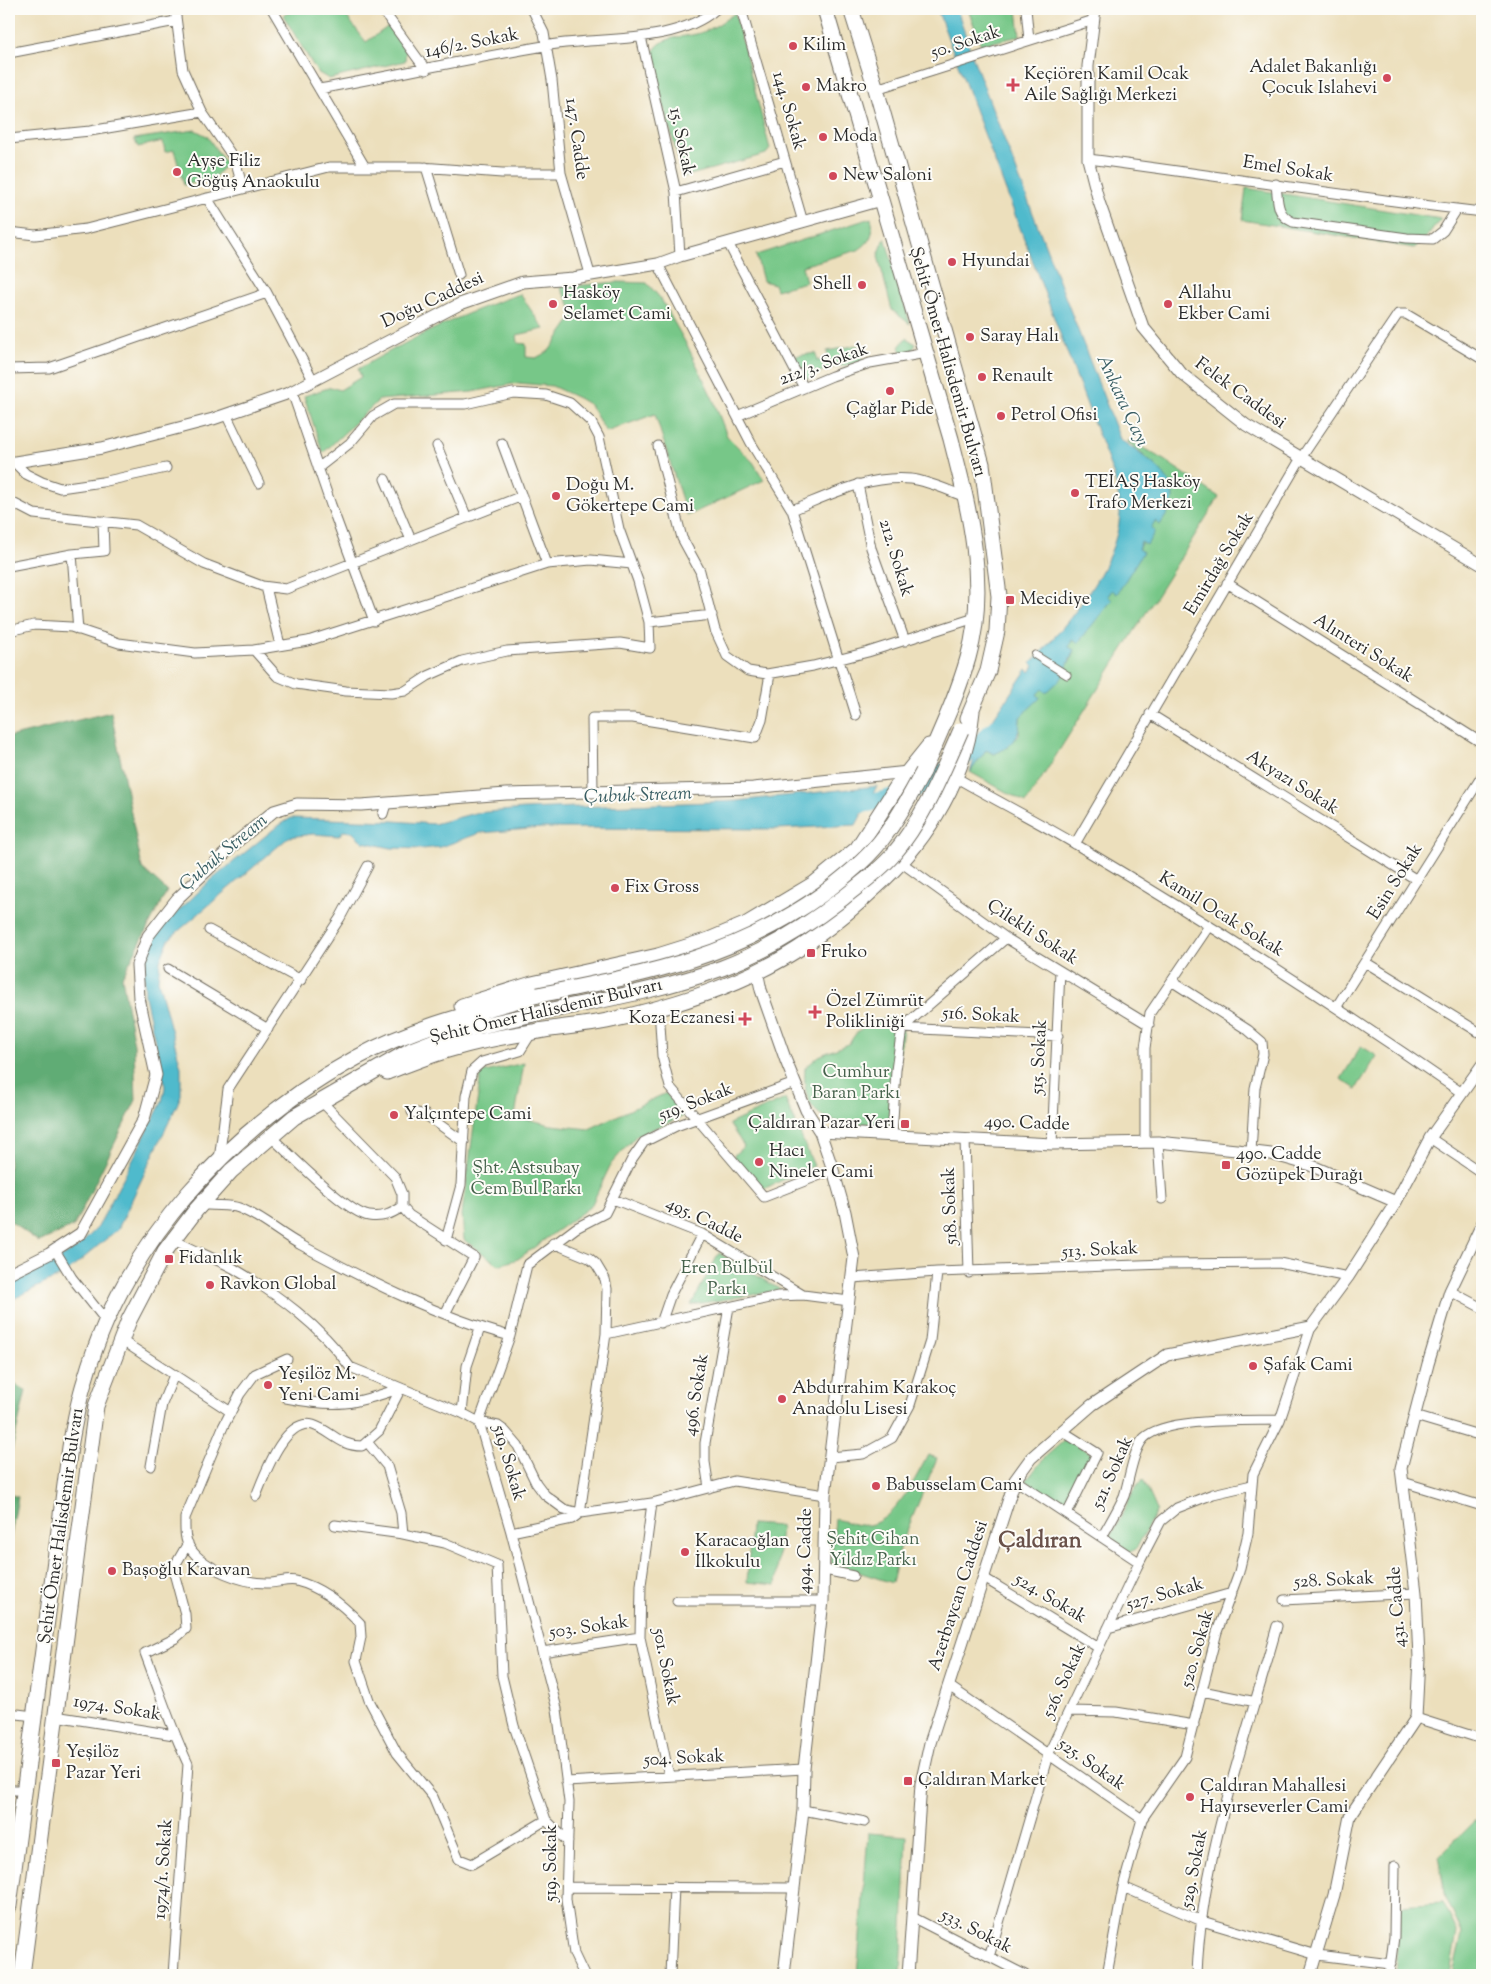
<svg xmlns="http://www.w3.org/2000/svg" width="1491" height="1984" viewBox="0 0 1491 1984" font-family="'Sorts Mill Goudy',serif">
<rect width="100%" height="100%" fill="#fdfcf7"/>
<filter id="ink" filterUnits="userSpaceOnUse"><feTurbulence type="fractalNoise" baseFrequency=".02" numOctaves="2"/><feDisplacementMap in="SourceGraphic" scale="10" xChannelSelector="R" yChannelSelector="G"/><feConvolveMatrix kernelMatrix="1 2 1 2 8 2 1 2 1" color-interpolation-filters="sRGB"/></filter>
<filter id="wash" filterUnits="userSpaceOnUse"><feTurbulence type="fractalNoise" baseFrequency=".0096" numOctaves="4" result="noise"/><feDisplacementMap in="SourceGraphic" scale="20" xChannelSelector="R" yChannelSelector="G"/><feGaussianBlur stdDeviation="1.12" result="paint"/><feColorMatrix in="noise" values="0 0 0 0 0 0 0 0 0 0 0 0 0 0 0 0 0 1.4 0 .05"/><feComposite in="paint" operator="in"/></filter>
<g filter="url(#wash)">
<rect width="100%" height="100%" fill="#ecdfbc"/>
<path fill="#77c788" stroke="#51795a" d="M300 9H341L366 42 389 26 406 51 405 61 329 79 317 72 283 15Z
M968 9H1017L1020 36 981 45Z
M735 13 770 149 766 154 683 177 651 58C658 34 680 39 700 33 713 29 725 20 735 13Z
M195 130 207 136 226 164 213 179 184 185 174 150 165 152 163 141 138 147 134 139Z
M1246 188 1441 219 1423 241 1414 248 1242 220Z
M871 218C875 232 871 242 858 250L802 266 806 282 776 290 774 284 763 281 756 255Z
M885 237 910 324 892 310 878 256Z
M618 282 647 283 661 299 688 347 713 399 727 436 753 462 764 480 687 516 655 414 606 432 590 405 578 398 552 386 518 383 472 392 379 400 323 453 304 396 331 387 340 390 361 377 358 369C410 339 463 313 520 294L544 329 517 335 518 343 526 344V357L536 358 549 351 575 314 560 287Z
M906 338 916 344 912 351 904 354 899 347Z
M858 345 863 362 826 369 808 379 801 376 790 357 816 353 817 361 828 359 827 351Z
M1129 440 1164 460 1219 497 1026 803 970 772 986 750 994 754 1008 747 1019 735 1020 717 1042 688 1046 693 1071 660 1074 650 1069 647 1072 639 1078 642 1112 600 1107 596 1143 552 1138 549 1142 542 1146 545 1150 528 1155 521 1160 524 1171 506 1159 469 1128 442Z
M896 1017 893 1027 904 1022 889 1125C843 1122 801 1130 805 1068L819 1056 850 1043C858 1025 878 1019 896 1017Z
M1361 1046 1377 1056 1356 1089 1341 1079Z
M524 1063 515 1116 551 1125 589 1129 666 1093 684 1116 636 1136 611 1164 591 1206 518 1259 499 1265 464 1240 462 1214 481 1073Z
M785 1099 814 1166 763 1189 733 1156 744 1146 729 1124Z
M719 1253 781 1290 691 1305Z
M1067 1438 1092 1454 1066 1507 1026 1481 1044 1458Z
M928 1455 937 1458 901 1545 892 1583 831 1563 835 1519C844 1521 860 1527 869 1525 895 1520 917 1476 928 1455Z
M1143 1479 1157 1510 1136 1549 1130 1552 1110 1536C1123 1518 1128 1495 1143 1479Z
M751 1524 781 1526 776 1585 747 1582Z
M1474 1821H1482V1975H1453L1462 1933 1446 1898 1438 1857Z
M868 1833 907 1836 901 1975H857Z
M1443 1903 1457 1931 1450 1975H1395L1400 1906Z"/>
<path fill="#61ac74" stroke="#466c50" d="M111 712 142 868 167 891 122 977 134 1045 136 1100 74 1226 39 1242 9 1220V737Z
M9 1381 26 1391 12 1450 9 1452Z
M9 1494 18 1497 9 1547Z"/>
<path fill="#50bacc" stroke="#3e727c" d="M937 9H957L973 58 1120 439C1138 454 1180 475 1172 504 1170 511 1164 518 1160 525L1155 521 1151 528 1155 531 1147 545 1141 542 1138 549 1143 552 1117 594 1112 590 1108 596 1112 600 1078 643 1072 640 1069 647 1074 650 1062 678 1046 693 1042 689 1037 694 1040 698 1020 717C1020 738 1013 746 994 754L986 750 970 772 982 735 1027 669 1030 672 1034 666 1031 663C1066 626 1117 567 1120 514 1120 501 1117 489 1114 476Z
M877 786 856 825 778 829 542 828 480 833 441 847 422 849 391 848 363 842 352 832 343 831 339 836 313 834 289 837 169 939 160 961 158 980 181 1067V1095L177 1105 118 1229 66 1273 9 1301V1285L76 1249 98 1227 162 1102 165 1087 145 996 144 971 147 952 155 933 210 881 275 828 291 818 394 821 434 824 475 813 525 809 737 801Z"/>
<g fill="none" stroke-linecap="round" stroke-linejoin="round">
<path stroke="#50bacc" stroke-width="18" d="M844 805C860 804 875 803 890 798 931 787 967 756 997 727"/>
</g>
</g>
<g filter="url(#ink)">
<g fill="none" stroke-linecap="round" stroke-linejoin="round">
<g stroke="#6f6a5e" stroke-width="9">
<path id="pedestrian" d="M1035 655 1067 675"/>
</g>
<g stroke="#6f6a5e" stroke-width="11">
<path id="minor" d="M175 9 183 70 202 112 235 160 243 189
M272 9 365 167
M382 9 426 70
M532 9 544 33 552 80 561 173 590 274
M741 9 803 222
M1026 9 1029 40
M641 37 676 192 680 256
M9 53 176 21
M319 89C394 75 469 59 544 46 596 36 674 46 716 9
M876 89 1094 20
M9 139 90 131 202 112
M1088 159C1220 176 1351 197 1482 212
M426 167 459 275
M1276 184C1278 201 1276 215 1293 222L1407 238 1433 239 1443 231 1457 209
M676 192 785 161
M207 198 267 293 313 380
M9 232 35 235 86 229 329 167H421L502 173H561
M728 243 804 388
M658 264 751 443 792 510C830 495 868 475 911 479 929 481 949 491 966 497
M9 369 49 368 267 293
M292 392 331 505 374 621
M226 414 259 483
M737 416 832 376 870 363 926 353
M502 443 547 564 308 641 254 650 277 676 296 684 346 691 391 693 405 691 428 676 462 661 507 651 620 643 650 648 649 622
M437 446 467 518
M658 446 682 538 700 571 715 630 727 656 748 671 767 674 813 666 868 652 975 618
M14 462 26 474 42 482 60 488 102 482 166 468
M318 468 350 443 373 416 394 404H465L513 393 546 395 570 403 591 422 599 437 619 529 638 581 649 622 712 615
M385 479 411 540
M858 484 871 548 905 641
M9 501 34 514 136 525 204 564 262 586 286 589 522 496
M792 510 856 715
M547 564 591 560 632 564
M9 566 72 554
M1227 583 1482 743
M266 587 280 645
M78 630 72 554 104 551 103 521
M9 631 34 625 71 627 119 643 195 653 254 650
M1150 714 1417 880
M955 777C995 800 1037 821 1077 845 1208 923 1337 1006 1462 1093
M593 792 592 718H633L755 738 762 720 770 674
M383 814 386 804
M1075 844 1301 458 1398 314H1406L1482 359
M902 863 1006 938 1149 1025
M209 930 301 980
M1365 962 1482 1034
M168 969 268 1029
M1173 982 1248 1030 1262 1042 1263 1054 1255 1088 1251 1152
M1337 1006 1482 776
M659 1008 662 1056 670 1087 764 1197 833 1170
M902 1028 1058 1036
M902 1028 1006 938
M321 1101 395 1177 402 1194V1207L409 1215 474 1257 445 1314
M412 1112 426 1115 464 1142
M892 1136 896 1070 902 1028
M271 1137C291 1155 347 1213 369 1216 383 1218 391 1214 402 1207
M1430 1138 1482 1173
M965 1139 969 1273
M1145 1142V1048L1150 1013 1209 926
M1158 1142 1162 1199
M1052 1144 1060 971
M219 1160 228 1089 340 918 368 866
M613 1199 702 1234 803 1295
M201 1204C213 1207 228 1204 239 1208 261 1216 280 1234 301 1245 368 1281 437 1316 510 1336
M174 1240C193 1250 214 1258 233 1268 277 1294 320 1325 350 1367L462 1413 479 1422 498 1426 505 1431 518 1446 536 1483 545 1495 564 1509 580 1513 652 1503 734 1481 825 1495
M446 1240 461 1185 466 1096 472 1071 482 1062 520 1051 532 1032
M55 1250 72 1278 107 1322
M852 1278 937 1272 1166 1264 1279 1263 1348 1277
M1450 1291 1482 1308
M661 1323 671 1294 702 1234
M606 1334 778 1296 803 1295 849 1301
M121 1340 231 1412
M287 1359 255 1374 240 1394 223 1427 185 1518C185 1529 184 1539 190 1548 204 1569 245 1584 269 1583 278 1583 288 1579 296 1581 320 1587 343 1605 360 1623L361 1637 356 1661 369 1700 397 1753 433 1797 459 1859 472 1864 546 1820
M286 1398C338 1408 352 1405 401 1388
M462 1413 467 1366 480 1328
M1415 1416 1482 1436
M1062 1431 1097 1453 1067 1514
M367 1442 387 1466 401 1513 403 1534 445 1543 497 1565 502 1676 514 1726 546 1820 568 1842
M830 1457 863 1454 892 1438 910 1405 930 1341 937 1272
M151 1466 162 1404 174 1375
M1015 1480 1139 1562
M1403 1482 1482 1506
M709 1488 705 1462V1443L729 1307
M256 1496C264 1477 284 1417 313 1425 332 1431 339 1446 362 1446L379 1431 401 1388
M652 1503 641 1585 640 1637 669 1776
M335 1525 403 1534
M511 1532 572 1519 580 1513 606 1334 607 1289 605 1279 596 1264 589 1258 553 1243
M1102 1537C1109 1524 1118 1510 1124 1496 1129 1481 1133 1450 1144 1438 1166 1417 1248 1421 1280 1420
M825 1570 853 1576
M984 1578 1099 1648
M1284 1600 1416 1593
M677 1601H823
M1108 1628 1232 1593
M542 1652 640 1637
M949 1686 1142 1819
M1202 1691 1256 1702
M1069 1711 1116 1712 1194 1725
M9 1713 34 1716
M55 1716 174 1735
M1416 1718 1482 1739
M566 1782 804 1769
M9 1790H24
M803 1810 865 1822
M567 1887 793 1888
M1123 1887 1202 1921 1317 1955 1391 1964
M912 1917 1025 1975
M989 1957 1048 1755 1137 1567 1161 1521 1177 1508 1213 1494 1252 1485
M173 1975 188 1764C171 1728 159 1690 145 1653L176 1638 186 1629 185 1614 173 1569 188 1543
M584 1975 574 1954 566 1899 569 1802 557 1709 511 1532 479 1422 510 1336 527 1265 576 1228 605 1213 632 1159 644 1142 676 1126 795 1083
M670 1975 674 1887
M1107 1975 1123 1887 1142 1819 1185 1757 1217 1632 1239 1572 1248 1533 1253 1474 1280 1420 1311 1327
M1197 1975C1201 1856 1246 1740 1277 1626
M1389 1975 1394 1937 1395 1866"/>
</g>
<g stroke="#6f6a5e" stroke-width="13">
<path id="tertiary" d="M1095 9 1088 66V159L1099 202 1143 327 1182 374 1246 425 1482 565
M9 463 102 448 213 419 289 393 460 304 523 282 573 278 658 264 680 256 881 200
M757 971 761 990 786 1061 806 1110 820 1132 833 1170 845 1212 854 1258 825 1495 823 1601 804 1769 803 1810 784 1975
M820 1132 1052 1144 1158 1142 1246 1151 1271 1154 1310 1165 1396 1202
M9 1274 49 1254 81 1233 144 1119 156 1075 139 998 137 965 148 936 177 899 239 840 274 811 297 804 361 805 506 794 753 788 908 772
M908 1975 921 1784 930 1743 1015 1480 1031 1458 1062 1431 1092 1405 1167 1355 1311 1327 1348 1277 1396 1202 1430 1138 1482 1065
M1310 1975 1334 1895 1350 1816 1416 1718 1419 1658 1416 1593 1401 1468 1428 1364 1450 1291 1482 1224"/>
</g>
<g stroke="#6f6a5e" stroke-width="17">
<path id="trunk" d="M825 9 951 439C969 509 989 586 968 658 957 697 939 734 923 772
M851 9 876 89 982 464 999 596 997 631 988 671 968 718
M462 1006 532 984 658 956 709 940 747 924 814 884 857 849 900 782 929 746
M387 1072C408 1064 430 1055 451 1049 478 1041 506 1036 533 1032 557 1027 583 1026 607 1021 676 1006 752 982 810 941 835 923 860 902 882 881 929 837 966 775 972 711
M9 1906 70 1447C74 1424 78 1402 85 1380 124 1242 232 1126 356 1058 413 1027 476 1012 538 995
M22 1975 96 1406 129 1320 165 1251 196 1210 231 1171 294 1117 411 1050 463 1030 538 1013"/>
</g>
<use href="#pedestrian" stroke="#fff" stroke-width="7"/>
<use href="#minor" stroke="#fff" stroke-width="9"/>
<use href="#tertiary" stroke="#fff" stroke-width="11"/>
<use href="#trunk" stroke="#fff" stroke-width="15"/>
<g stroke="#6f6a5e" stroke-width="17" stroke-linecap="butt">
<path id="trunk-bridge" d="M538 995C645 974 733 959 824 893 843 878 864 862 880 842 897 820 910 796 923 772
M538 1013C600 1000 663 990 722 968 765 952 807 926 843 898 859 885 878 872 892 856 923 820 942 773 961 730"/>
</g>
<use href="#trunk-bridge" stroke="#fff" stroke-width="15"/>
</g>
</g>
<g fill="#d1495b" stroke="#fdfcf7" stroke-width="2">
<circle cx="793" cy="46" r="5"/>
<circle cx="1387" cy="78" r="5"/>
<path d="M1010.5 77.5h5v5h5v5h-5v5h-5v-5h-5v-5h5z"/>
<circle cx="806" cy="87" r="5"/>
<circle cx="823" cy="137" r="5"/>
<circle cx="177" cy="172" r="5"/>
<circle cx="833" cy="176" r="5"/>
<circle cx="952" cy="262" r="5"/>
<circle cx="862" cy="285" r="5"/>
<circle cx="553" cy="304" r="5"/>
<circle cx="1168" cy="304" r="5"/>
<circle cx="970" cy="337" r="5"/>
<circle cx="982" cy="377" r="5"/>
<circle cx="890" cy="391" r="5"/>
<circle cx="1001" cy="416" r="5"/>
<circle cx="1075" cy="493" r="5"/>
<circle cx="556" cy="496" r="5"/>
<rect x="1005" y="595" width="10" height="10" rx="2.5"/>
<circle cx="615" cy="888" r="5"/>
<rect x="806" y="948" width="10" height="10" rx="2.5"/>
<path d="M812.5 1004.5h5v5h5v5h-5v5h-5v-5h-5v-5h5z"/>
<path d="M742.5 1011.5h5v5h5v5h-5v5h-5v-5h-5v-5h5z"/>
<circle cx="394" cy="1115" r="5"/>
<rect x="900" y="1119" width="10" height="10" rx="2.5"/>
<circle cx="759" cy="1162" r="5"/>
<rect x="1221" y="1160" width="10" height="10" rx="2.5"/>
<rect x="164" y="1254" width="10" height="10" rx="2.5"/>
<circle cx="210" cy="1285" r="5"/>
<circle cx="1253" cy="1366" r="5"/>
<circle cx="268" cy="1385" r="5"/>
<circle cx="782" cy="1399" r="5"/>
<circle cx="876" cy="1486" r="5"/>
<circle cx="685" cy="1552" r="5"/>
<circle cx="112" cy="1571" r="5"/>
<rect x="51" y="1758" width="10" height="10" rx="2.5"/>
<rect x="903" y="1776" width="10" height="10" rx="2.5"/>
<circle cx="1190" cy="1797" r="5"/>
</g>
<g text-anchor="middle" dominant-baseline="central" stroke-width="4" stroke-linejoin="round" paint-order="stroke">
<g font-size="18" fill="#2b2b2b" stroke="#fdfcf7">
<text transform="translate(966 43) rotate(-18)">50. Sokak</text>
<text transform="translate(472 44) rotate(-11)">146/2. Sokak</text>
<text transform="translate(788 111) rotate(74)">144. Sokak</text>
<text transform="translate(576 139) rotate(82)">147. Cadde</text>
<text transform="translate(681 142) rotate(78)">15. Sokak</text>
<text transform="translate(1288 170) rotate(9)">Emel Sokak</text>
<text transform="translate(433 301) rotate(-25)">Doğu Caddesi</text>
<text transform="translate(947 362) rotate(74)">Şehit Ömer Halisdemir Bulvarı</text>
<text transform="translate(824 365) rotate(-20)">212/3. Sokak</text>
<text transform="translate(1240 394) rotate(36)">Felek Caddesi</text>
<text transform="translate(895 558) rotate(73)">212. Sokak</text>
<text transform="translate(1220 564) rotate(-59)">Emirdağ Sokak</text>
<text transform="translate(1363 649) rotate(32)">Alınteri Sokak</text>
<text transform="translate(1292 783) rotate(32)">Akyazı Sokak</text>
<text transform="translate(1396 882) rotate(-58)">Esin Sokak</text>
<text transform="translate(1221 915) rotate(32)">Kamil Ocak Sokak</text>
<text transform="translate(1032 933) rotate(33)">Çilekli Sokak</text>
<text transform="translate(546 1012) rotate(-13)">Şehit Ömer Halisdemir Bulvarı</text>
<text transform="translate(981 1016) rotate(3)">516. Sokak</text>
<text transform="translate(1040 1057) rotate(-87)">515. Sokak</text>
<text transform="translate(696 1103) rotate(-21)">519. Sokak</text>
<text transform="translate(1027 1124) rotate(2)">490. Cadde</text>
<text transform="translate(951 1206) rotate(-92)">518. Sokak</text>
<text transform="translate(704 1221) rotate(26)">495. Cadde</text>
<text transform="translate(1100 1251) rotate(-3)">513. Sokak</text>
<text transform="translate(697 1395) rotate(-81)">496. Sokak</text>
<text transform="translate(508 1463) rotate(74)">519. Sokak</text>
<text transform="translate(1113 1473) rotate(-66)">521. Sokak</text>
<text transform="translate(62 1526) rotate(-82)">Şehit Ömer Halisdemir Bulvarı</text>
<text transform="translate(806 1551) rotate(-89)">494. Cadde</text>
<text transform="translate(1334 1581) rotate(-3)">528. Sokak</text>
<text transform="translate(1165 1595) rotate(-16)">527. Sokak</text>
<text transform="translate(959 1596) rotate(-72)">Azerbaycan Caddesi</text>
<text transform="translate(1050 1599) rotate(31)">524. Sokak</text>
<text transform="translate(1398 1607) rotate(-94)">431. Cadde</text>
<text transform="translate(589 1628) rotate(-8)">503. Sokak</text>
<text transform="translate(1198 1649) rotate(-74)">520. Sokak</text>
<text transform="translate(665 1667) rotate(79)">501. Sokak</text>
<text transform="translate(1065 1681) rotate(-65)">526. Sokak</text>
<text transform="translate(117 1709) rotate(9)">1974. Sokak</text>
<text transform="translate(684 1759) rotate(-3)">504. Sokak</text>
<text transform="translate(1091 1765) rotate(35)">525. Sokak</text>
<text transform="translate(552 1863) rotate(-90)">519. Sokak</text>
<text transform="translate(164 1869) rotate(-86)">1974/1. Sokak</text>
<text transform="translate(1195 1869) rotate(-79)">529. Sokak</text>
<text transform="translate(976 1932) rotate(27)">533. Sokak</text>
</g>
<g font-size="18" fill="#2b2b2b" stroke="#fdfcf7" text-anchor="start">
<text x="803" y="46">Kilim</text>
<text x="1377" y="68" text-anchor="end">Adalet Bakanlığı<tspan x="1377" dy="21">Çocuk Islahevi</tspan></text>
<text x="1024" y="75">Keçiören Kamil Ocak<tspan x="1024" dy="21">Aile Sağlığı Merkezi</tspan></text>
<text x="816" y="87">Makro</text>
<text x="833" y="137">Moda</text>
<text x="187" y="162">Ayşe Filiz<tspan x="187" dy="21">Göğüş Anaokulu</tspan></text>
<text x="843" y="176">New Saloni</text>
<text x="962" y="262">Hyundai</text>
<text x="852" y="285" text-anchor="end">Shell</text>
<text x="563" y="294">Hasköy<tspan x="563" dy="21">Selamet Cami</tspan></text>
<text x="1178" y="294">Allahu<tspan x="1178" dy="21">Ekber Cami</tspan></text>
<text x="980" y="337">Saray Halı</text>
<text x="992" y="377">Renault</text>
<text x="890" y="410" text-anchor="middle">Çağlar Pide</text>
<text x="1011" y="416">Petrol Ofisi</text>
<text x="1085" y="483">TEİAŞ Hasköy<tspan x="1085" dy="21">Trafo Merkezi</tspan></text>
<text x="566" y="486">Doğu M.<tspan x="566" dy="21">Gökertepe Cami</tspan></text>
<text x="1020" y="600">Mecidiye</text>
<text x="625" y="888">Fix Gross</text>
<text x="821" y="953">Fruko</text>
<text x="826" y="1002">Özel Zümrüt<tspan x="826" dy="21">Polikliniği</tspan></text>
<text x="735" y="1019" text-anchor="end">Koza Eczanesi</text>
<text x="404" y="1115">Yalçıntepe Cami</text>
<text x="895" y="1124" text-anchor="end">Çaldıran Pazar Yeri</text>
<text x="769" y="1152">Hacı<tspan x="769" dy="21">Nineler Cami</tspan></text>
<text x="1236" y="1155">490. Cadde<tspan x="1236" dy="21">Gözüpek Durağı</tspan></text>
<text x="179" y="1259">Fidanlık</text>
<text x="220" y="1285">Ravkon Global</text>
<text x="1263" y="1366">Şafak Cami</text>
<text x="278" y="1375">Yeşilöz M.<tspan x="278" dy="21">Yeni Cami</tspan></text>
<text x="792" y="1389">Abdurrahim Karakoç<tspan x="792" dy="21">Anadolu Lisesi</tspan></text>
<text x="886" y="1486">Babusselam Cami</text>
<text x="695" y="1542">Karacaoğlan<tspan x="695" dy="21">İlkokulu</tspan></text>
<text x="122" y="1571">Başoğlu Karavan</text>
<text x="66" y="1753">Yeşilöz<tspan x="66" dy="21">Pazar Yeri</tspan></text>
<text x="918" y="1781">Çaldıran Market</text>
<text x="1200" y="1787">Çaldıran Mahallesi<tspan x="1200" dy="21">Hayırseverler Cami</tspan></text>
</g>
<g font-size="18" fill="#46624c" stroke="#fdfcf7">
<text x="856" y="1073">Cumhur<tspan x="856" dy="21">Baran Parkı</tspan></text>
<text x="526" y="1169">Şht. Astsubay<tspan x="526" dy="21">Cem Bul Parkı</tspan></text>
<text x="727" y="1269">Eren Bülbül<tspan x="727" dy="21">Parkı</tspan></text>
<text x="873" y="1540">Şehit Cihan<tspan x="873" dy="21">Yıldız Parkı</tspan></text>
</g>
<g font-size="19" font-style="italic" fill="#385d63" stroke="#fdfcf7">
<text transform="translate(1122 401) rotate(65)">Ankara Çayı</text>
<text transform="translate(638 796) rotate(-2)">Çubuk Stream</text>
<text transform="translate(224 853) rotate(-40)">Çubuk Stream</text>
</g>
<g font-size="22" font-weight="bold" fill="#695149" stroke="#fdfcf7">
<text x="1040" y="1542">Çaldıran</text>
</g>
</g>
<rect width="1491" height="1984" fill="none" stroke="#fdfcf7" stroke-width="30"/>
</svg>
